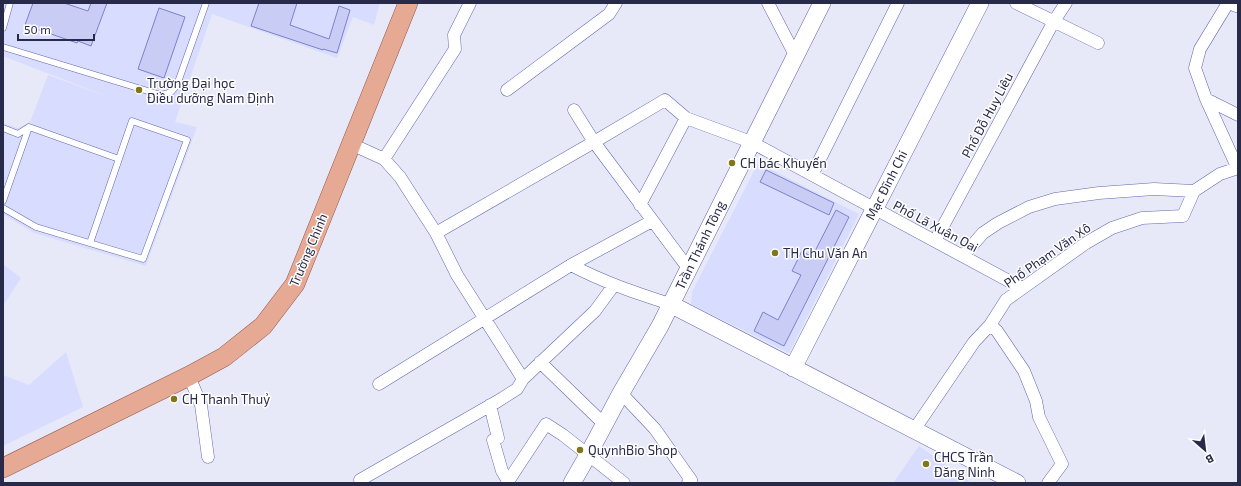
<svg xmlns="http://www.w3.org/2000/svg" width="1241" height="486" viewBox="0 0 1241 486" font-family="'Exo 2',sans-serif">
<rect width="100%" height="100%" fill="#e7e9f9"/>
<path fill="#d8dcff" d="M3 3H380L374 25 353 17 337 58 212 14 175 122 197 127 146 266 34 233 3 214V123L18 128 30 122 48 75 114 99 3 56Z
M758 163 859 214 789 353 691 304 692 292Z
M3 264 21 278 3 306Z
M66 352 83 407 3 446V375L29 385Z
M919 446 972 483H893Z"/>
<path fill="#c9cdf6" stroke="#7c81ca" d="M33 3H64L88 11 91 3H107L91 46 78 41 77 43 25 25Z
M259 3H297L290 25 329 39 339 6 350 10 337 53 323 49V50L251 26Z
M159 8 185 17 164 78 138 69Z
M766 170 834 203 829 215 760 182Z
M836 210 849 217 784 346 754 331 763 312 778 320 801 275 792 271 802 251 812 257Z"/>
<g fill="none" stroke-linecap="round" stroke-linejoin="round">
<g stroke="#6468ae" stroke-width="7">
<path id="lane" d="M3 28 10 3
M3 47 161 95 171 92 177 85 206 3
M3 128 18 134 29 127 119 159
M3 201 29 127
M3 208 36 227 143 259 187 140 132 121 90 243"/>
</g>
<g stroke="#6468ae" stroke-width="13">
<path id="street" d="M768 3 796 57
M1016 3 1098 43
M1228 3 1200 49 1195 68 1206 99 1238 169
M507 90 609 14 616 3
M1206 99 1238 115
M574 110 594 142 688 268
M351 144 384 159 400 177 436 233 457 275 523 379
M384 159 455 49 454 35 470 3
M812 175 898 3
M640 205 686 118 751 142 1022 288
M436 233 594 142 665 100 686 118
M935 241 1054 21 1066 3
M963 256 983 233 998 223 1029 207 1055 199 1099 193 1154 189 1194 191
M571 265C603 282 636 293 670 304
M990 325 997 331 1024 371 1036 401 1039 417 1062 464 1048 483
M540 362 604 424
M189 376 201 405 208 457
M379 384 571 265 652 221
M621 393 655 429 691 480 688 483
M490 405 498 438 493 440 502 471 508 481
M914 430 974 342 990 325 1006 300 1086 243 1112 228 1142 218 1183 216 1194 191 1220 174 1238 168
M360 480 498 401 517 389 523 379 595 311 614 285
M507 483 546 424 563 435 624 483"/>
</g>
<g stroke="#6468ae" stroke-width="18">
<path id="secondary" d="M1235 3 1238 4
M670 304 1017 483
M793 368 980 3
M572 483 588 455 621 393 660 326 822 3"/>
</g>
<g stroke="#97584c" stroke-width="20">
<path id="primary" d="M3 468 189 376 224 357 263 326 295 284 408 3"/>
</g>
<use href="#lane" stroke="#fff" stroke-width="6"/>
<use href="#street" stroke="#fff" stroke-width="12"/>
<use href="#secondary" stroke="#fff" stroke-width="17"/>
<use href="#primary" stroke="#e5a994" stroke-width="19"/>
</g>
<g fill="#837518" stroke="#fff" stroke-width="1.5">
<circle cx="139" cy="90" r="4"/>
<circle cx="732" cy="163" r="4"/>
<circle cx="775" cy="253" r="4"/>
<circle cx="174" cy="399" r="4"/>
<circle cx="580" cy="450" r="4"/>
<circle cx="926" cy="464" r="4"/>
</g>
<g text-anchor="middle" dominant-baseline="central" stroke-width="3" stroke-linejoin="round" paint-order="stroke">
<g font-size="13" fill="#282a49" stroke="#fff" text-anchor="start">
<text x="147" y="83">Trường Đại học<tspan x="147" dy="15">Điều dưỡng Nam Định</tspan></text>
<text x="740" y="163">CH bác Khuyến</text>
<text x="783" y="253">TH Chu Văn An</text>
<text x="182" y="399">CH Thanh Thuỷ</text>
<text x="588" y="450">QuynhBio Shop</text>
<text x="934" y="457">CHCS Trần<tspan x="934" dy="15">Đăng Ninh</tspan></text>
</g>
<g font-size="13" fill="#282a49" stroke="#fff">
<text transform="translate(987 115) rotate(-62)">Phố Đỗ Huy Liêu</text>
<text transform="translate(886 185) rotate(-63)">Mạc Đĩnh Chi</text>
<text transform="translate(936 226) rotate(28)">Phố Lã Xuân Oai</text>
<text transform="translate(700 245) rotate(-64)">Trần Thánh Tông</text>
<text transform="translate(308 250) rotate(-67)">Trường Chinh</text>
<text transform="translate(1047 255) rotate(-35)">Phố Phạm Văn Xô</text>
</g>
</g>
<rect width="1241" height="486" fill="none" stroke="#282a49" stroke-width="8"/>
<g transform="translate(1205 450) rotate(152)" stroke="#ffffff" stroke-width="3" paint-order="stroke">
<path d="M0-3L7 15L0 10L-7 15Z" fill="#282a49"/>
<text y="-6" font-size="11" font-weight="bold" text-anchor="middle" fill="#282a49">B</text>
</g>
<path d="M18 34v6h76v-6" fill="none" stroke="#282a49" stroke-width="2"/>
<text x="24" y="34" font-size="12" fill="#282a49" stroke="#ffffff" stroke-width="3" paint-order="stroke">50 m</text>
</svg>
